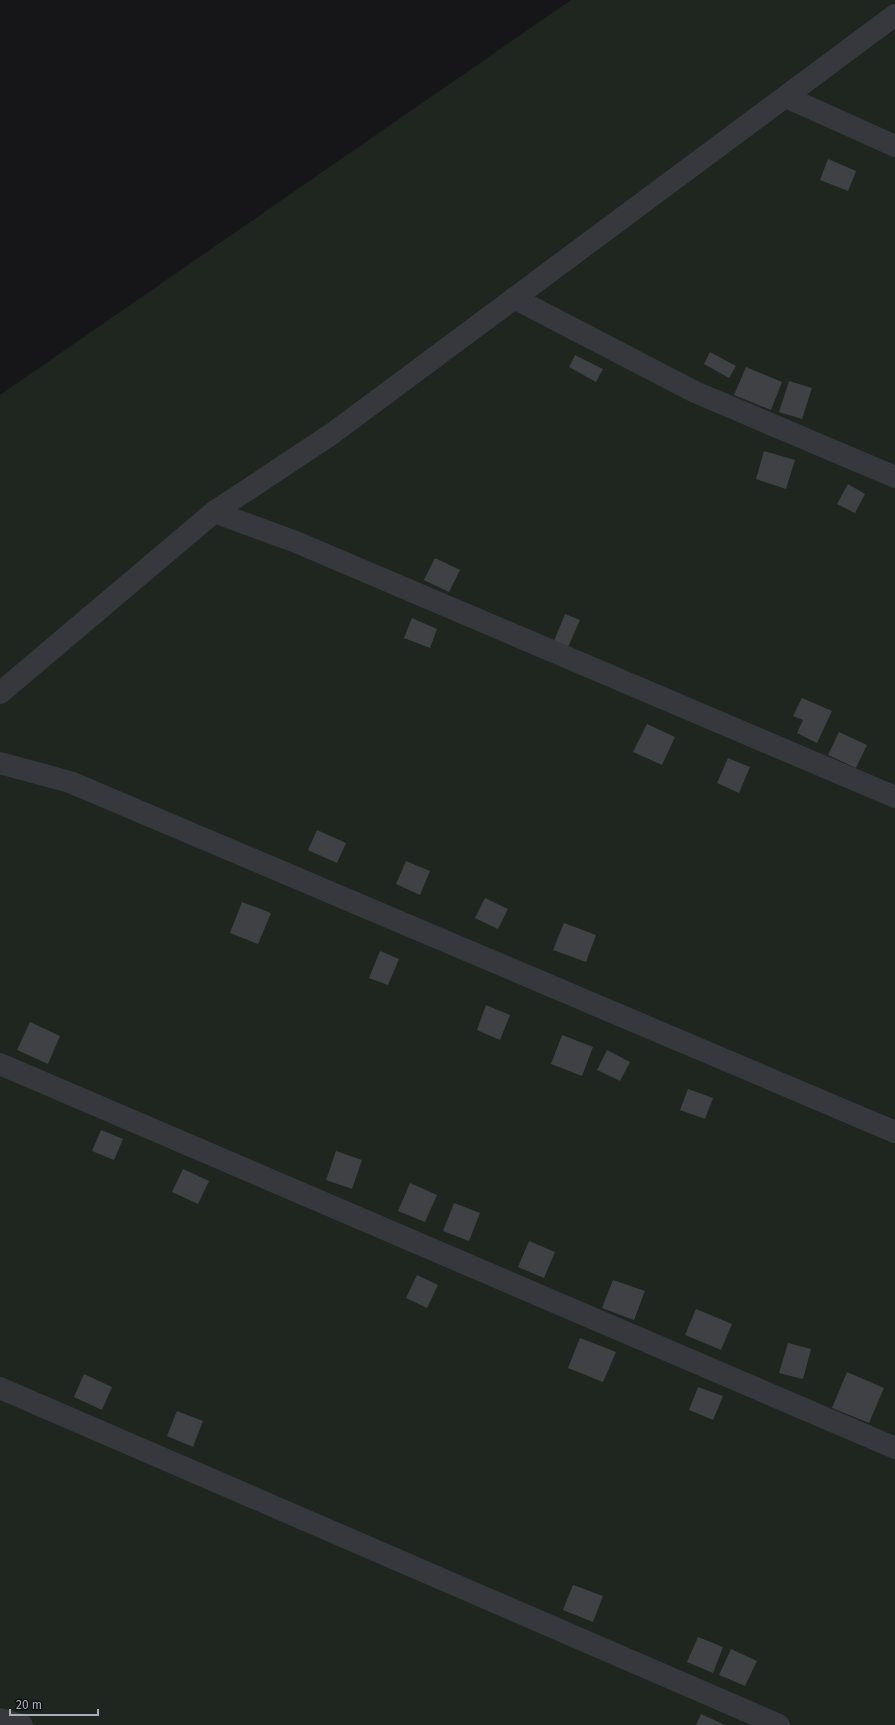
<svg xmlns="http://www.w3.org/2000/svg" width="895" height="1725" viewBox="0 0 895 1725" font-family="'Fira Sans',sans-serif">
<rect width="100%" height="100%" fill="#161618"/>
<path fill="#1e261f" d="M571 0H895V1725H0V395Z"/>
<path fill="#404145" d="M828 159 856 171 848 191 820 180Z
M710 352 736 366 729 378 704 364Z
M575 355 603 369 596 382 569 367Z
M746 367 782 382 771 410 734 395Z
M789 381 812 388 802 419 779 412Z
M764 451 795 460 786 489 756 479Z
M848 484 865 494 855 513 837 504Z
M435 558 460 570 449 592 424 580Z
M565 614 580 620 568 647 554 641Z
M412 618 437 629 430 648 404 638Z
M802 698 832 711 817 743 797 733 803 720 793 716Z
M647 724 675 737 662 765 633 752Z
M839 732 867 745 856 768 828 755Z
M728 758 750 767 739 793 717 783Z
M317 830 346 843 337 863 308 850Z
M406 861 430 871 420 895 396 884Z
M485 898 508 909 498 929 475 918Z
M242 902 271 913 258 944 230 933Z
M564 923 596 935 586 962 553 950Z
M380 951 399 959 388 985 369 978Z
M486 1005 510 1015 500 1040 477 1030Z
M30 1022 60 1036 48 1064 17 1050Z
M562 1035 593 1047 582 1076 551 1064Z
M607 1050 630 1062 620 1081 597 1070Z
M688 1089 713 1098 705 1119 680 1110Z
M101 1130 123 1139 114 1160 92 1151Z
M336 1151 362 1160 352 1189 326 1180Z
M183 1169 209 1181 198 1204 172 1192Z
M410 1183 437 1195 425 1222 398 1211Z
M454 1203 480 1213 469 1241 443 1231Z
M529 1241 555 1252 544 1278 518 1267Z
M417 1275 438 1285 427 1308 406 1298Z
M613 1280 645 1291 634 1320 602 1308Z
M696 1309 732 1324 721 1350 685 1335Z
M580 1338 616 1352 603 1382 568 1368Z
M788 1343 811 1349 803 1379 779 1373Z
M847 1372 884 1388 869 1423 832 1408Z
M84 1374 112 1387 102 1410 74 1397Z
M698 1387 723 1396 713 1420 689 1410Z
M177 1411 203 1421 193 1447 167 1436Z
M573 1585 603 1596 593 1622 563 1610Z
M698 1637 723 1647 713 1673 687 1662Z
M731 1649 757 1661 745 1686 719 1675Z
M701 1714 725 1725H696Z"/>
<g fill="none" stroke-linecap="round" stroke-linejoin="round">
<path stroke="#37383d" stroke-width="22" d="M786 97 895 146
M514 298 695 392 895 477
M214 512 296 542 895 797
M0 693 214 512 333 433 895 15
M0 763 70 782 895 1132
M0 1064 895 1448
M0 1388 779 1725
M0 1719 22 1725"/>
</g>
<path d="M10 1709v6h88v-6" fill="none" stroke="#a8adb8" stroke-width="2"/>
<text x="16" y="1709" font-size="12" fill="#a8adb8" stroke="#111113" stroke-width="3" paint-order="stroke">20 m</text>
</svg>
